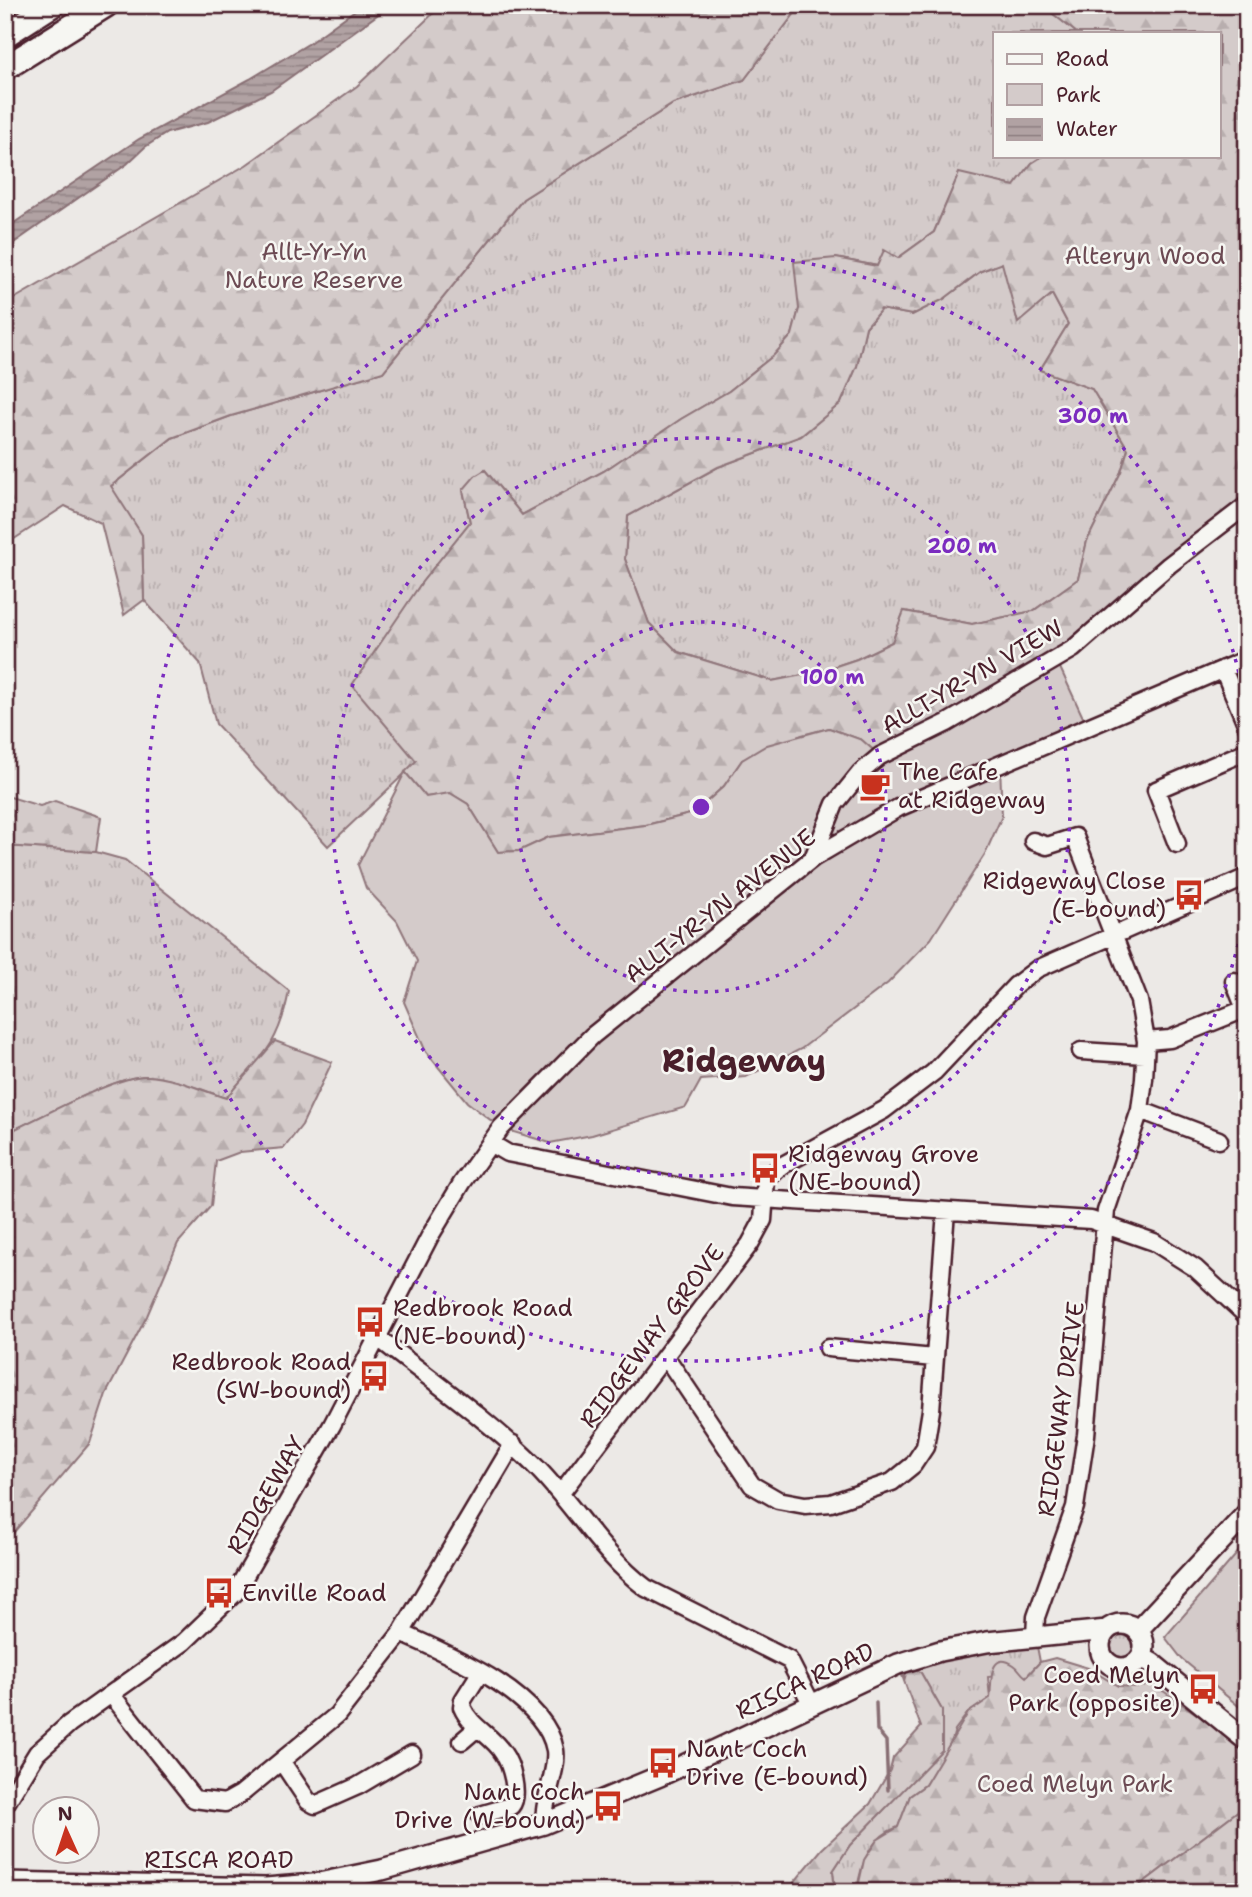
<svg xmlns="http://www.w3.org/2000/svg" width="1252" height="1897" viewBox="0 0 1252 1897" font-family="'Shantell Sans',sans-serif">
<defs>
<pattern id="grass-tufts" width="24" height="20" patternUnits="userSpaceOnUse" patternTransform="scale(1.75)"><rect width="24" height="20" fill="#d4cbca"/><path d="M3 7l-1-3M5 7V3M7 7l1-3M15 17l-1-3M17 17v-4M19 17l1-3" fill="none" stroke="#b8aeae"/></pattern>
<pattern id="forest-firs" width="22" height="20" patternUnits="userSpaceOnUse" patternTransform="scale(1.75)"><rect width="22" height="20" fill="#d4cbca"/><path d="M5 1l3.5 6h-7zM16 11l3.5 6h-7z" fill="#b8aeae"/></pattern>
<pattern id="cemetery-stones" width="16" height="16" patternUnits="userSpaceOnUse" patternTransform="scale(1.75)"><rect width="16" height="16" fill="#d4cbca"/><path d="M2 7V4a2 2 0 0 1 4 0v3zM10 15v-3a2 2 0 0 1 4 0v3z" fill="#b8aeae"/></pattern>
<pattern id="water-rules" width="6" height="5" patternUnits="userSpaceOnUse" patternTransform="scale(1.75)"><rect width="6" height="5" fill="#b1a2a3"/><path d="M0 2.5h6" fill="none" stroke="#928385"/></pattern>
</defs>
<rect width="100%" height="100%" fill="#ece9e6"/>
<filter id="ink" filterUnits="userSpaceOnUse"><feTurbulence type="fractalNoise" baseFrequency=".0143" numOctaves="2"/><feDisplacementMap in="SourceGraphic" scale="14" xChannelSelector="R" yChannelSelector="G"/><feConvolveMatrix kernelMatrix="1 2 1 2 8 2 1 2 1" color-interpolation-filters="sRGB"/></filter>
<g filter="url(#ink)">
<path fill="url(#grass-tufts)" stroke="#8f757a" stroke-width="2" d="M801 5H1042L1077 33H995V156H1043L1032 163 1014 186 959 174 934 232 898 258 878 266 836 258 799 309 792 335 774 355 729 391 681 419 604 471 522 515 485 470 463 490 470 522 422 582 394 626 417 762 328 846 216 724 200 663 144 600 142 535 110 487 172 438 231 416 383 372 523 199 673 104 744 80Z
M1003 263 1018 322 1052 294 1068 324 1040 370 1092 389 1128 449 1121 472 1087 541 1078 579 1033 611 972 624 904 611 892 642 857 659 818 672 772 681 678 652 649 623 625 559 628 516 718 467 801 436 841 403 857 366 866 327 881 309 912 315 944 299 981 271Z
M5 846 96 852 125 860 289 991C279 1046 261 1058 226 1098 200 1089 174 1078 147 1076 117 1075 36 1120 5 1134Z
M1106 1645a16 16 0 1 1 32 0a16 16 0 1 1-32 0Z
M1035 1636 1040 1662 1026 1677 1020 1673 988 1677 990 1698 967 1714 955 1730 951 1744 925 1785 910 1796 898 1827C870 1837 860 1865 857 1892H844L834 1882 833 1871 850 1845 941 1750 942 1710 921 1673 904 1674V1681L898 1664Z"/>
<path fill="url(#forest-firs)" stroke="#8f757a" stroke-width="2" fill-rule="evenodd" d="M442 5H801L744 80 673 104 523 199 383 372 231 416 172 438 111 486 142 535 144 600 124 615 101 523 65 506 5 545V304L246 165 357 86Z
M1042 5H1247V505L1073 649 880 756 862 740 829 728 802 735 742 760 724 786 694 813 646 825 549 837 519 851 498 852 468 804 450 793 426 797 405 772 416 761 352 685 422 582 470 522 463 490 475 476 485 470 522 515 604 471 681 419 729 391 774 355 792 335 799 309 794 262 836 258 877 266 884 250 898 258 934 232 959 173 1014 186 1032 163 1043 156H1219V33H1077ZM1002 263 1018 323 1052 294 1068 324 1040 370 1092 389 1128 449 1121 472 1087 541 1078 579 1033 611 972 624 904 611 892 642 857 659 818 672 772 681 678 652 649 623 625 559 628 516 718 467 801 436 841 403 857 366 866 327 881 309 912 315 944 299 981 271Z
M5 790 10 797 40 806 55 801 101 817 96 852 5 846Z
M275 1041 332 1062 302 1125 284 1148 240 1152 216 1161 211 1206 178 1243 147 1316 106 1394 90 1443 9 1538 5 1537V1134C36 1120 116 1075 147 1076 174 1077 200 1090 226 1098Z
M1055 1658 1088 1668 1118 1686 1137 1687 1153 1684 1220 1730 1247 1741V1804L1131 1892H857L864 1860 877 1840 898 1827 910 1796 925 1785 968 1713 990 1698C992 1688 987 1648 1014 1665 1019 1668 1021 1674 1026 1677L1040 1662Z
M916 1669 921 1673 942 1710V1750L850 1845 833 1871 834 1882 844 1892H786L822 1849 870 1804 890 1770 893 1758 921 1727 904 1681 907 1670Z"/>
<path fill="url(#cemetery-stones)" stroke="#8f757a" stroke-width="2" d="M1247 1804V1892H1131Z"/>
<path fill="#d4cbca" stroke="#8f757a" stroke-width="2" d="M1056 659 1087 726 1000 764 1002 816 985 854 931 939 888 983 801 1049 746 1077 701 1080 686 1107 592 1135 550 1143 501 1128 467 1102 426 1052 404 1002 417 961 397 921 366 888 358 865 405 772 426 797 450 793 468 804 498 852 519 851 549 837 646 825 694 813 724 786 742 760 767 745 829 728 862 740 880 756Z
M1247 1542V1701L1241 1708 1182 1659 1165 1637Z"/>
<path fill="url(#water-rules)" stroke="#886e73" stroke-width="2" d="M362 5H391L271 91 208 122 167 133 145 147 127 164 5 249V229L139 139 250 79 308 44Z"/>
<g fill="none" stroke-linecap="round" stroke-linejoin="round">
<path stroke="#886e73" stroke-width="3.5" d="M876 1703 877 1730 886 1741 888 1790"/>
<g stroke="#4a1f2b" stroke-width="21">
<path id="minor" d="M1223 669 1247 726
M1033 841 1047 846 1075 837 1139 1001 1146 1041 1144 1079 1140 1110 1106 1211 1086 1435 1075 1507 1036 1617 1035 1636
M1177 844 1156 790 1247 751
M813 858 835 804 860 773 880 756 947 723 1073 649 1169 565 1247 505
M1146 1041 1170 1039 1245 1009 1234 981
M1081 1051 1145 1055
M1140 1110 1219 1140
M490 1143 507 1153 732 1197 1091 1220 1154 1242 1195 1268 1247 1316
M377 1337C431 1380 489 1420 538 1469 575 1507 604 1557 646 1588L789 1660 812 1705
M828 1348 934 1358
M666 1357 752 1485 778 1500 805 1505 831 1503 892 1482 913 1465 925 1447 931 1410 946 1211
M561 1493 750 1244 763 1220 766 1180 781 1166 884 1110 934 1072 1016 985 1037 969 1247 877
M401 1633C448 1654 545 1694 555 1750 558 1770 543 1798 544 1824
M480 1673 463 1700 462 1707C471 1728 492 1735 503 1753 511 1764 520 1795 511 1806L480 1815
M111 1694 194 1799 225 1803 241 1794 337 1715 401 1633 513 1444
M462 1741 476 1729
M282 1762 308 1801 315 1805 358 1786 412 1754
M5 1805 37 1753 69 1724 184 1642 235 1593 332 1425 430 1236 462 1183 501 1128 592 1036 813 858 898 808 1247 659"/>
</g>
<g stroke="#4a1f2b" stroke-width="24">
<path id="major" d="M1100 1646a22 22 0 1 1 44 0a22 22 0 1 1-44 0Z
M1138 1630 1247 1513
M1141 1657 1152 1663 1247 1741
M5 1882 266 1888 314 1884 382 1870 544 1824 660 1776 898 1664 940 1651 987 1642 1107 1630"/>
</g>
<g stroke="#4a1f2b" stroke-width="28">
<path id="highway" d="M5 35 52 5
M5 68 106 5"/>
</g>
<use href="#minor" stroke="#f6f6f2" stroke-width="16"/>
<use href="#major" stroke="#f6f6f2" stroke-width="19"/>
<use href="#highway" stroke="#f6f6f2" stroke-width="23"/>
</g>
</g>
<g fill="none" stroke="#7b2cbf" stroke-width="3.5" stroke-dasharray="3.5 7">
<circle cx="701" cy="807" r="185"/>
<circle cx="701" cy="807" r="369"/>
<path d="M1247 903A554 554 0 1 1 1247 711"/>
</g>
<defs>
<g id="cafe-bare" transform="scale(2.415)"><path d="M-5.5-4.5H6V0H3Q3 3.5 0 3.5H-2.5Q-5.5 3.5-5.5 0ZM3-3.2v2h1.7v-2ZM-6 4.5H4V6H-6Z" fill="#c8321e" stroke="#f6f6f2" stroke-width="2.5" paint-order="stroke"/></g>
<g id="bus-bare" transform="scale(2.415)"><path d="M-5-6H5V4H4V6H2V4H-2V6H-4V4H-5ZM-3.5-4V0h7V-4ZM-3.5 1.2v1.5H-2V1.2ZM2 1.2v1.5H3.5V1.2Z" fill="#c8321e" stroke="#f6f6f2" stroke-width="2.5" paint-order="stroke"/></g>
</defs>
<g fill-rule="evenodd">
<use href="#cafe-bare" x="875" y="786"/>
<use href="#bus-bare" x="1189" y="895"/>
<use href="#bus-bare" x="765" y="1168"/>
<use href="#bus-bare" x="370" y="1322"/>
<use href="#bus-bare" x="374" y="1376"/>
<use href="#bus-bare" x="219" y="1593"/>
<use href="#bus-bare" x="1203" y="1689"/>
<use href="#bus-bare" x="663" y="1763"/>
<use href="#bus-bare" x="608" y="1806"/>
</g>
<g text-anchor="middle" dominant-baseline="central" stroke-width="5" stroke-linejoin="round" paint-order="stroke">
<g font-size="24" fill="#6c4a53" stroke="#f6f6f2">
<text x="314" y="252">Allt-Yr-Yn<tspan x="314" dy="28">Nature Reserve</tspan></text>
<text x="1145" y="256">Alteryn Wood</text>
<text x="1075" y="1784">Coed Melyn Park</text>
</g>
<g font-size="24" fill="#4a1f2b" stroke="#f6f6f2">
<text transform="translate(972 677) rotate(-30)">ALLT-YR-YN VIEW</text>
<text transform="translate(720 906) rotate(-38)">ALLT-YR-YN AVENUE</text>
<text transform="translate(652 1336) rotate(-53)">RIDGEWAY GROVE</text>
<text transform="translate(1061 1409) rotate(-82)">RIDGEWAY DRIVE</text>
<text transform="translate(266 1495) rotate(-60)">RIDGEWAY</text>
<text transform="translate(805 1681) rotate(-25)">RISCA ROAD</text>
<text x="219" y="1860">RISCA ROAD</text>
</g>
<g font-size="24" fill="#4a1f2b" stroke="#f6f6f2" text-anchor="start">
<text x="898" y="772">The Cafe<tspan x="898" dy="28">at Ridgeway</tspan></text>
<text x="1166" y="881" text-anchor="end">Ridgeway Close<tspan x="1166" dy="28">(E-bound)</tspan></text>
<text x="788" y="1154">Ridgeway Grove<tspan x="788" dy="28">(NE-bound)</tspan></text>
<text x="393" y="1308">Redbrook Road<tspan x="393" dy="28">(NE-bound)</tspan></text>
<text x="351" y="1362" text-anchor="end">Redbrook Road<tspan x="351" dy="28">(SW-bound)</tspan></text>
<text x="242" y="1593">Enville Road</text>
<text x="1180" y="1675" text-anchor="end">Coed Melyn<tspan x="1180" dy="28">Park (opposite)</tspan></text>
<text x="686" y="1749">Nant Coch<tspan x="686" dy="28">Drive (E-bound)</tspan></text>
<text x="585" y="1792" text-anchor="end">Nant Coch<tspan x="585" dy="28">Drive (W-bound)</tspan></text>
</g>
<g font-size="32" font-weight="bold" fill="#4a1f2b" stroke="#f6f6f2">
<text x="744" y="1060">Ridgeway</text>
</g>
</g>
<circle cx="701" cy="807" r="10" fill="#7b2cbf" stroke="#f6f6f2" stroke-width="3.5"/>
<g font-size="21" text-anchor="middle" font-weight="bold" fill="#7b2cbf" stroke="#f6f6f2" stroke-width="5" stroke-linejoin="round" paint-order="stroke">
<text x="1093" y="423">300 m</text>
<text x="962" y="553">200 m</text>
<text x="832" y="684">100 m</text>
</g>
<rect width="1252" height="1897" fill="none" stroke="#f6f6f2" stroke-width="28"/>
<rect x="14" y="14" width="1224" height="1869" fill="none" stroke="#4a1f2b" stroke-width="2.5" filter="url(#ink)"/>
<rect x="993" y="32" width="228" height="126" fill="#f6f6f2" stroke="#b1a0a2" stroke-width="2"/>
<rect x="1007" y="54" width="35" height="10" fill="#f6f6f2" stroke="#b1a0a2" stroke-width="2"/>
<text x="1056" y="66" font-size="21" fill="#4a1f2b">Road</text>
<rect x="1007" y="84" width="35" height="21" fill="#d4cbca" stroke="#b1a0a2" stroke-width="2"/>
<text x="1056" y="102" font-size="21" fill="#4a1f2b">Park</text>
<rect x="1007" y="119" width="35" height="21" fill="url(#water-rules)" stroke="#b1a0a2" stroke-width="2"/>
<text x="1056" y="136" font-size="21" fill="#4a1f2b">Water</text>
<g transform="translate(66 1830) rotate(357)"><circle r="33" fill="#f6f6f2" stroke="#b1a0a2" stroke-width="2"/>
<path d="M0-5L12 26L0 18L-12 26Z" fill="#c8321e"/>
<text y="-10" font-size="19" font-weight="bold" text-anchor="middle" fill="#4a1f2b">N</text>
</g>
</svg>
